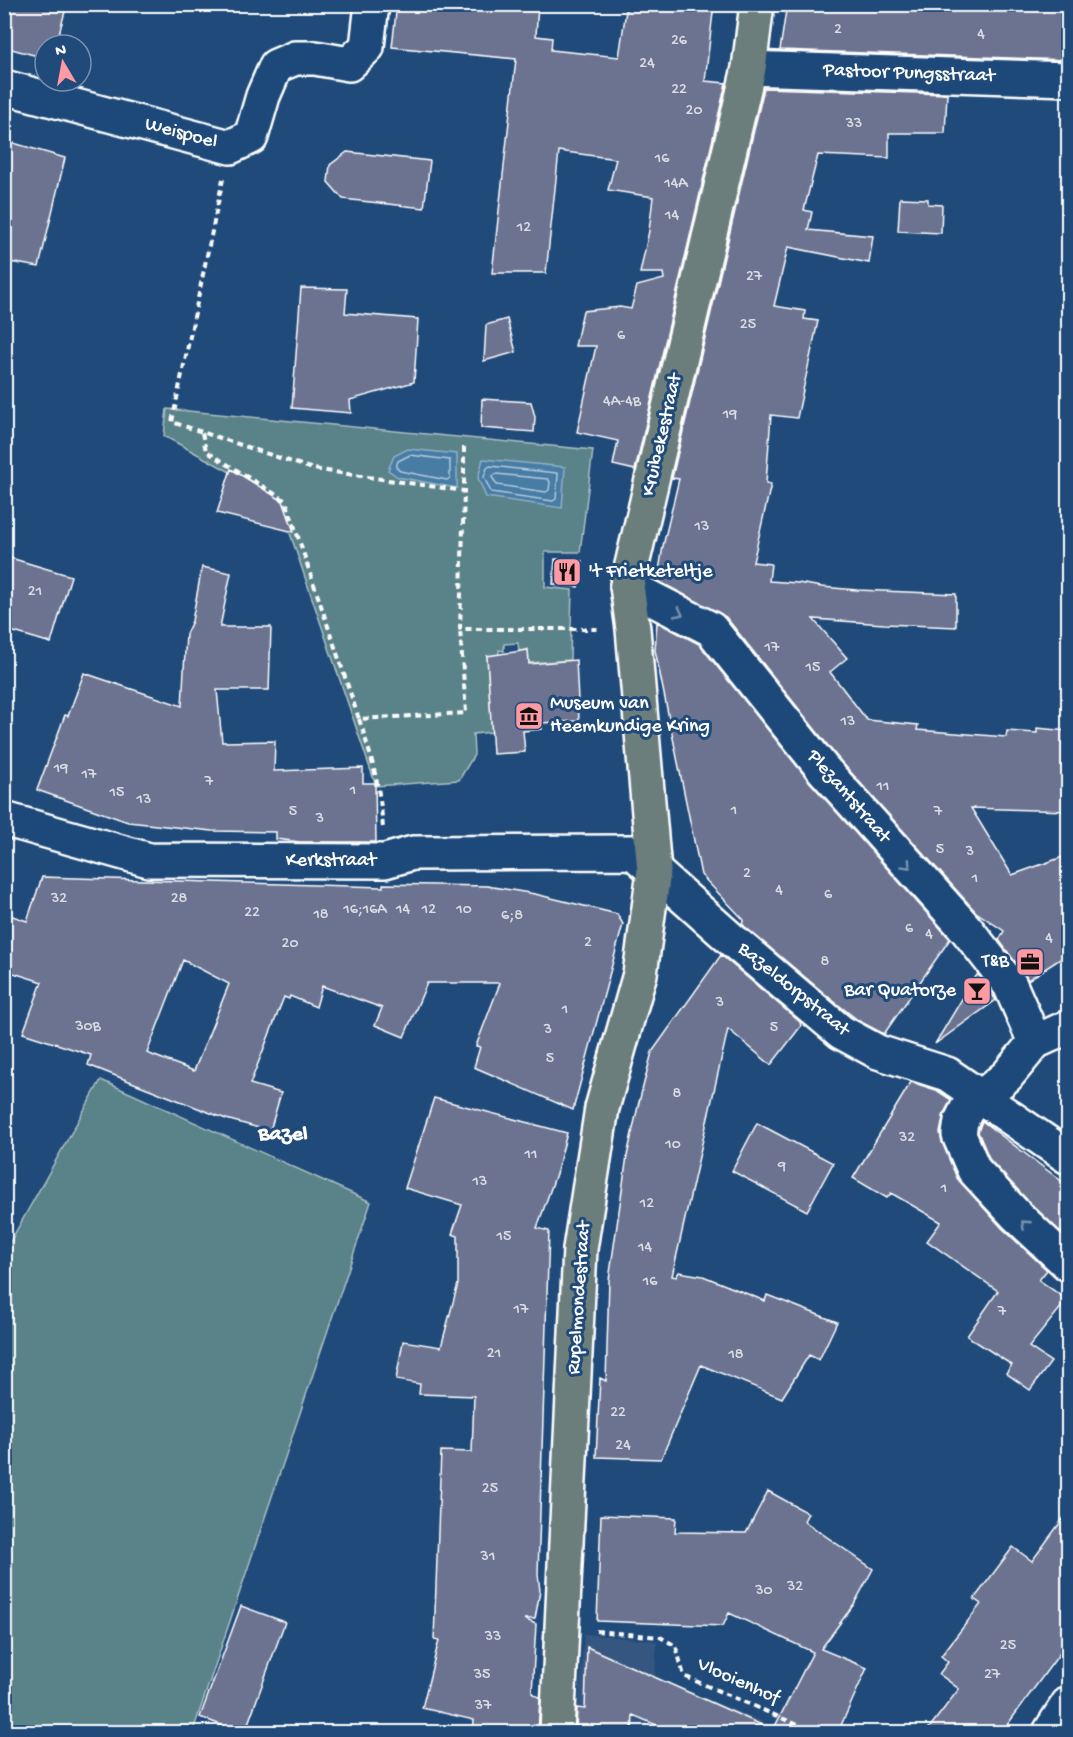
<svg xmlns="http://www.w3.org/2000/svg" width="1073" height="1737" viewBox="0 0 1073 1737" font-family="'Gochi Hand',sans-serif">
<rect width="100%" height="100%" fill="#1f4a7a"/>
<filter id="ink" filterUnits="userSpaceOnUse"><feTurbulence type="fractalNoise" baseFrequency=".0167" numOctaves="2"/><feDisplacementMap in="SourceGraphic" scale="12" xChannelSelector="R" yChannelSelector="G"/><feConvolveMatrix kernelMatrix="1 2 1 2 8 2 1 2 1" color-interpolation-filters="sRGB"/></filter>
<g filter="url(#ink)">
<path fill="#365681" d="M584 1634 657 1641 655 1678 788 1732H576Z"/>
<path fill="#5a8289" stroke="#acc0c4" stroke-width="1.5" d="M167 409 593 450 580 552H545V587L572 590 570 660 529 663 528 649 519 651 518 643 504 644V651L499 650V655L487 657 492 732 473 734 474 755 459 780 376 786 278 498 164 436Z
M101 1080 371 1202 194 1728 207 1732H5V1251Z"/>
<path fill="#477ba5" stroke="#91b0c9" stroke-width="1.5" d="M408 449 457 454V488L398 477 388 470 394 456Z
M483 459 565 467 562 508 486 497 478 478Z"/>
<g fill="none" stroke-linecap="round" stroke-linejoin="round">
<path stroke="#b5cadb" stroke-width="1.5" d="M410 455 450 460V478L447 480 400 471 396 467 398 461Z
M490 466 557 473 558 475 556 499 553 501 491 492 484 477 487 468Z
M496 474 548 479 550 482 549 490 546 492 497 485 492 477Z"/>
</g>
<path fill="#6c7390" stroke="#fff" stroke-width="1.5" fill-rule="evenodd" d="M4 4H67L56 45H45V58L4 47Z
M397 4H538L536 36 552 38 551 50 619 57 627 4H714L705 81 726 83 635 470 613 465 618 441 577 432 596 346H575L583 311 620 307 631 309 637 286 664 279 663 273H640L649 231 653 197 608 190 616 159 559 151 546 273H492L516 59 392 47Z
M787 4 893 5V9L944 10V4H1068V60L780 50Z
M764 88 947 94 945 133H889V158L818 155 804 210 812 212 808 230 873 236 869 263 788 247 774 306 805 311 804 319 818 321 797 418 771 415 766 483 771 484 753 562 771 564 769 581 798 583 822 587 857 590 956 594V627L884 624 813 619 847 658 830 672 867 720 918 725 917 730 1006 737 1007 731 1037 733V728L1068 731 1066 777H1068V811L971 808 1012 875 1068 855V954L1028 980 999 940 1004 931 976 912 837 757 726 617 660 582 658 577 663 546 679 479 672 478Z
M10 142 65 158 39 267 4 261V167Z
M347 152 430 161 424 208 343 199 328 182 330 165Z
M900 198 928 199V204L942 205 941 233 898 231Z
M301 288 347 289 345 313 418 319 414 382 350 400 351 413 292 408Z
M507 319 516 352 484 361 486 325Z
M482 399 531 402 535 417 534 432 481 428Z
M231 469 283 501 294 532 217 513Z
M4 556 71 576 51 643 4 629Z
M555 559 582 561 578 587 553 584Z
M202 567 231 573 220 627H271L269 690H217L222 742 275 741 274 771 363 768V783H375L376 842H300L276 839V832L212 831 128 822 37 790 65 715 68 716 84 673 182 706 186 634 192 621Z
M657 622 699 644 809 781 950 939 884 1034 859 1021 831 999 744 926 742 923 744 920 701 875 655 650Z
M528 650 529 664 576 660 579 721 541 723 542 729 523 731 525 752 493 754 487 656Z
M42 877 383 887V884L487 886 535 894 617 914 623 924 573 1110 474 1067 480 1047 476 1046 500 983H427L404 1037 375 1025 382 1008 322 986 316 1007 290 996 289 999 284 997 250 1084 281 1093 270 1131 226 1119 88 1065 91 1055 23 1033 42 982 4 970V913L27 921ZM183 960 229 984 194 1071 147 1053Z
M721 955 800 1022 801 1026 771 1065 728 1029 672 1276 676 1277 679 1272 703 1276 765 1301 767 1295 837 1322 819 1360 809 1355 782 1398 701 1365 661 1459 596 1457 600 1378 606 1381 609 1280 627 1156 638 1106 652 1052Z
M978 974 996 1000 935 1044 974 979Z
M911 1082 936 1090 951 1100 944 1113 940 1133 942 1142 957 1178 1002 1228 1047 1270 1039 1280 1067 1300 1029 1347 1051 1362 1030 1390 1006 1373 1012 1365 967 1336 998 1291 927 1241 941 1222 891 1193 887 1198 853 1178Z
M434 1098 567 1133 557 1171 537 1228 549 1231 538 1574 540 1591 535 1619H524L536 1624 532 1693 540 1698 538 1732H473L474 1720 422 1708 439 1640 434 1639 441 1451 472 1452 474 1396 419 1394 420 1384 396 1380 403 1341 441 1347 458 1284V1236L452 1234 462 1205 405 1188Z
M982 1121 1068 1186V1239L1029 1202 990 1160 978 1132Z
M757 1123 833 1163 807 1211 732 1171Z
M768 1491 808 1513 804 1521 873 1569 854 1604 821 1649 867 1668 838 1732H673L633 1715 632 1732H576L577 1708 585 1709 587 1647 773 1730 813 1652 729 1613 723 1626 597 1621 601 1515 676 1518 675 1532 746 1533Z
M1068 1512V1642L1002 1732H926L959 1689 939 1674 948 1662 941 1656 981 1604 974 1599 1013 1547 1032 1561Z
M241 1606 285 1622 245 1732H239L200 1717Z"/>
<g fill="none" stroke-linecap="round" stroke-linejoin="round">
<g stroke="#fff" stroke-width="38">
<path id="minor" d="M749 68 1068 79
M4 87 230 147 251 137 263 96 276 66 295 58H315L349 64 367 47 372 4
M627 586 711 629 823 769 967 930 1010 985 1035 1042
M4 819 149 860 385 861 413 853 633 852 732 940 841 1032 878 1052 947 1074 1068 1157
M1068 1027 1035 1042 1007 1076 967 1109 961 1121 959 1135 974 1170 1016 1215 1068 1264
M1050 1732 1068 1704"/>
</g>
<g stroke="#fff" stroke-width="38">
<path id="major" d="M557 1732 580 1249 602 1108 640 974 654 871 633 629 627 586 749 68 757 4"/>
</g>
<path stroke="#fff" stroke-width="4" stroke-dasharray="6 4.5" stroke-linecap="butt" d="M223 179 172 422 313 469 464 491 460 629H599
M202 433 206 451 286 501 359 719 466 713 460 629
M464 447V491
M359 719C372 758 380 786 383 829
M596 1631 660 1637 676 1646 684 1676 814 1732"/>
<use href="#minor" stroke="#1f4a7a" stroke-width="33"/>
<use href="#major" stroke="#6c7e7c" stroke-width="33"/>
</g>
<defs><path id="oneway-chevron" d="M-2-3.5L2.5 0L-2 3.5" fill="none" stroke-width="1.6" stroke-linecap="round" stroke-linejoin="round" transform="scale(1.5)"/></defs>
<g stroke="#7992af">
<use href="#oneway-chevron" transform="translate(679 613) rotate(27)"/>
<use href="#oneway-chevron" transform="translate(907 865) rotate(47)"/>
<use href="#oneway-chevron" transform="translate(1025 1224) rotate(-137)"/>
</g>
</g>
<defs>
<g id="restaurant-square" transform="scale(1.5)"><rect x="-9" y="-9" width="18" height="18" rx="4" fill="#ff9aa2" stroke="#1f4a7a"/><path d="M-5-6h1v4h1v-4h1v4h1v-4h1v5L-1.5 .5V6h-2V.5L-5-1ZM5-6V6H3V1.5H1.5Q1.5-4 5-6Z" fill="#111"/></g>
<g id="museum-square" transform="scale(1.5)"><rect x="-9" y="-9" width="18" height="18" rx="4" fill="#ff9aa2" stroke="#1f4a7a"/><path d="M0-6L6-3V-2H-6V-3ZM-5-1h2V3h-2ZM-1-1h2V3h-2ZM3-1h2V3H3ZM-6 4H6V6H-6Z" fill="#111"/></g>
<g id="office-square" transform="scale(1.5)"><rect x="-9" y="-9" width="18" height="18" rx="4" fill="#ff9aa2" stroke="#1f4a7a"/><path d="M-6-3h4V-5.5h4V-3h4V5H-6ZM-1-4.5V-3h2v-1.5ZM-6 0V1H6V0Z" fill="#111"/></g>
<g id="bar-square" transform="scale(1.5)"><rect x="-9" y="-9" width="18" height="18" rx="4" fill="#ff9aa2" stroke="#1f4a7a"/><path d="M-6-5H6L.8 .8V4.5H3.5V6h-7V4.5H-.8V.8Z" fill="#111"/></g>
</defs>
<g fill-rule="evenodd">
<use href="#restaurant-square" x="567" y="572"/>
<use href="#museum-square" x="529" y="716"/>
<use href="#office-square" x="1030" y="962"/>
<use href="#bar-square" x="977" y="991"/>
</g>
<g text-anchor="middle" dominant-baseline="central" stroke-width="6" stroke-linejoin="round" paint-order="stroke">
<g font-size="16" fill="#dadce3">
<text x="838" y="30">2</text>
<text x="981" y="35">4</text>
<text x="679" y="41">26</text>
<text x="647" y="64">24</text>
<text x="679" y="90">22</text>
<text x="694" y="111">20</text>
<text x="854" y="124">33</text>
<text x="662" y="159">16</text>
<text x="676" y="184">14A</text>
<text x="672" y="216">14</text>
<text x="524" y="228">12</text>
<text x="754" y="277">27</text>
<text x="748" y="325">25</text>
<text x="621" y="336">6</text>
<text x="622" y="402">4A-4B</text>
<text x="730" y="415">19</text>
<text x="702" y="527">13</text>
<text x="35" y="592">21</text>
<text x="772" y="648">17</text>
<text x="813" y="668">15</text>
<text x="848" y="722">13</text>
<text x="61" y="769">19</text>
<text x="89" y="775">17</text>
<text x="209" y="782">7</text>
<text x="883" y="787">11</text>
<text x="353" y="791">1</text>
<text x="117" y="793">15</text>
<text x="144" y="800">13</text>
<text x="734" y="811">1</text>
<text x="293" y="812">5</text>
<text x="938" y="812">7</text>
<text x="320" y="819">3</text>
<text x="940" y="850">5</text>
<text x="970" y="852">3</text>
<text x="747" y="874">2</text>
<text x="975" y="879">1</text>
<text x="779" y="891">4</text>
<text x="828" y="895">6</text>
<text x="59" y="899">32</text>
<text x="179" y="899">28</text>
<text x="365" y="910">16;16A</text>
<text x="403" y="910">14</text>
<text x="429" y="910">12</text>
<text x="464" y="910">10</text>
<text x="252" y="913">22</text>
<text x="321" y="915">18</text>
<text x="512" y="916">6;8</text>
<text x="909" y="929">6</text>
<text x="929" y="935">4</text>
<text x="1049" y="939">4</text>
<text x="588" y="943">2</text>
<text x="290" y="944">20</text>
<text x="825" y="962">8</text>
<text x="720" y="1003">3</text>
<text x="565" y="1010">1</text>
<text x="88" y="1027">30B</text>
<text x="774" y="1028">5</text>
<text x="548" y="1030">3</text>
<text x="550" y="1059">5</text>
<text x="677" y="1094">8</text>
<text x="907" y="1138">32</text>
<text x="673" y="1145">10</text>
<text x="531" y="1155">11</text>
<text x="782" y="1167">9</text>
<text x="480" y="1182">13</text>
<text x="944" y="1189">1</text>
<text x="647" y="1204">12</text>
<text x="504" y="1237">15</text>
<text x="645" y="1248">14</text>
<text x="650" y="1282">16</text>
<text x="521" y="1310">17</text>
<text x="1002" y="1312">7</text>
<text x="494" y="1354">21</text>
<text x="736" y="1355">18</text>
<text x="618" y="1413">22</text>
<text x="623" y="1446">24</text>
<text x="490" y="1489">25</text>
<text x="488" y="1557">31</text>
<text x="795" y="1587">32</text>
<text x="764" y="1591">30</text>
<text x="493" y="1637">33</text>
<text x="1008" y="1646">25</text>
<text x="482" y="1675">35</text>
<text x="992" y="1675">27</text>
<text x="483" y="1706">37</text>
</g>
<g font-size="20" fill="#fff" stroke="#1f4a7a">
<text transform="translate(909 74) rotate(2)">Pastoor Pungsstraat</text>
<text transform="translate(181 134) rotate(15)">Weispoel</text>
<text transform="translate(663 435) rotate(-77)">Kruibekestraat</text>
<text transform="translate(848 797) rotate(49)">Plezantstraat</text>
<text x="331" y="861">Kerkstraat</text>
<text transform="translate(793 990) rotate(39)">Bazeldorpstraat</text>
<text transform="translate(580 1298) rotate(-86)">Rupelmondestraat</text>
<text transform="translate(738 1682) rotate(24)">Vlooienhof</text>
</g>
<g font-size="20" fill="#fff" stroke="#1f4a7a" text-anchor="start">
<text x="588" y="572">'t Frietketeltje</text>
<text x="550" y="704">Museum van<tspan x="550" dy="23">Heemkundige Kring</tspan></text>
<text x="1009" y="962" text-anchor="end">T&amp;B</text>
<text x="956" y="991" text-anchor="end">Bar Quatorze</text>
</g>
<g font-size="22" font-weight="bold" fill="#fff" stroke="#1f4a7a">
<text x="283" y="1135">Bazel</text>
</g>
</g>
<rect width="1073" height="1737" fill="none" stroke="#1f4a7a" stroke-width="24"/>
<rect x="12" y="12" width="1049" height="1713" fill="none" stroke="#fff" stroke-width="2" filter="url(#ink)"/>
<g transform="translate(63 63) rotate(350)"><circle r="28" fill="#1f4a7a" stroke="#7992af" stroke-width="1.5"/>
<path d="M0-4.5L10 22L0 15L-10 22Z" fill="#ff9aa2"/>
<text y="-9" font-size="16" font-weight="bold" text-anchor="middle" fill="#ffffff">N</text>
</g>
</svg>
